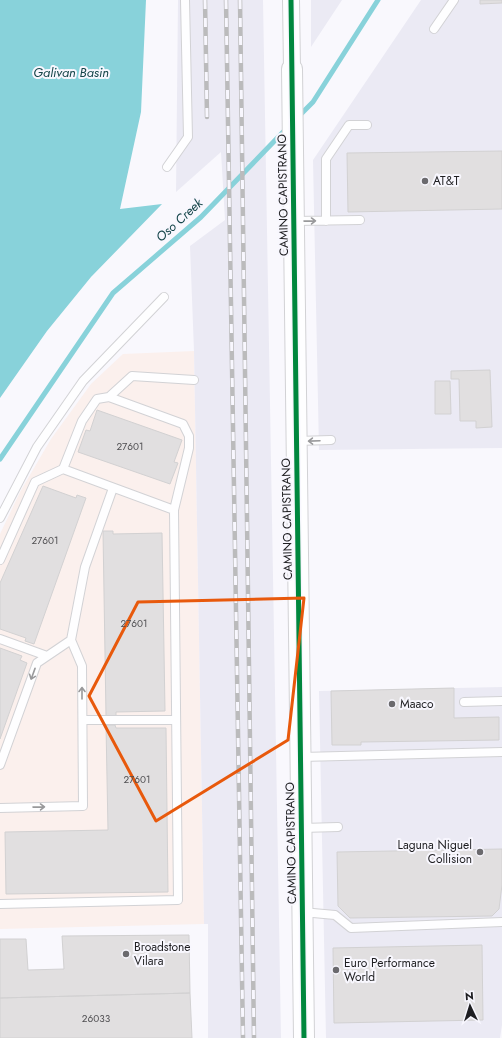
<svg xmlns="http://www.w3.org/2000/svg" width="502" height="1038" viewBox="0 0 502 1038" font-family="Jost,sans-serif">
<rect width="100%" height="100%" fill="#f9f8fd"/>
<path fill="#fbf0ed" d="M194 351 204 924 0 929V534L20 492 51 439 91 384 123 354Z"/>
<path fill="#ebeaf4" d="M178 0H263L281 1038H208V924H204L194 351 190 246 225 220 221 152 176 192Z
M311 0H342L311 47Z
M421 0H502V448L319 450 313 160Z
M502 687V1025L500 1038H326L319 691Z"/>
<path fill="#88d2da" d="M0 0H146L141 112 120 209 162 204 91 277 47 331 0 398Z"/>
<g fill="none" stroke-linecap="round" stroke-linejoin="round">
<path stroke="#88d2da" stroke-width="5" d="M299 116 313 102 378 0
M0 459 113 293 201 217 286 129"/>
</g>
<path fill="#e1dfe0" stroke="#d2d1d2" d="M480 0H502V3L480 4Z
M502 151V209L348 212 347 153Z
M490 370 492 427 476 428V421H460L459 379H451V371Z
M435 381H450L451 414H435Z
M97 410 182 440 174 462 178 463 170 484 78 452 86 430 90 431Z
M43 486 76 498 77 495 86 498 34 644 25 641 26 638 0 629V583Z
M103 531H113V534L162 533 165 711 116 712V716H106Z
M0 648 22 656 20 660 27 663 0 739Z
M454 688V718L499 717V740L361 742V745H332L331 691Z
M106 725H115L116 728H166L168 892 6 894 5 832 108 830Z
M502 849V885L499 909 492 916 350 918 338 906 337 852Z
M189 935 190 993 0 998V939H26L28 970 64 969 62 936Z
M482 945 483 1020 334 1023 333 948Z
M190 993 192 1038H0V998Z"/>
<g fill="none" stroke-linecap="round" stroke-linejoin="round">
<g stroke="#d2d2d5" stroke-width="10">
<path id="service" d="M434 29 454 0
M167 167 188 137 185 0
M294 221 360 220
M326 221V159L349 125H367
M296 441 331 440
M174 510 63 469 82 421 97 399 109 397 132 376 194 380
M0 518 37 447 83 381 164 297
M0 560 35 482 63 469
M0 639 47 656
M464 702 502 701
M83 720H176
M301 757 502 752
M0 765 37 663 71 640
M0 808 83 806 82 666 71 640 85 567 113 488
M302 828 338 827
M0 904 178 900 174 510 189 448V436L183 424 109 397
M302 912 335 915 351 928 502 922"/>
</g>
<g stroke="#d2d2d5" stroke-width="18">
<path id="minor" d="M291 0 292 69"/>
</g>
<g stroke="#d2d2d5" stroke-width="22">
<path id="tertiary" d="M292 69 304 1038"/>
</g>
<use href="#service" stroke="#fefeff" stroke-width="8"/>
<use href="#minor" stroke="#fefeff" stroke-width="16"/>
<use href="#tertiary" stroke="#fefeff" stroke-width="20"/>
<g stroke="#bbbbbc" stroke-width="4.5">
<path id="rail" d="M205 0 207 117
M226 0 243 1038
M240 0 254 1038"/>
</g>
<use href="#rail" stroke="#f8f7fe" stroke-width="3" stroke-dasharray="9" stroke-linecap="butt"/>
<g stroke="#f8f7fe" stroke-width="8">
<path id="cycleway" d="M291 0 304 1038"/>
</g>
<use href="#cycleway" stroke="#00873e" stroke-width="5"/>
</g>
<defs><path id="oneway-shaft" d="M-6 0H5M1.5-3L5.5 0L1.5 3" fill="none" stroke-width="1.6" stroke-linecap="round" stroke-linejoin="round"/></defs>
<g stroke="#99999b">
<use href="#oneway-shaft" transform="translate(310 221) rotate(-1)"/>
<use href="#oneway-shaft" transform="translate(314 441) rotate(178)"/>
<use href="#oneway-shaft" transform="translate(33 674) rotate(110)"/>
<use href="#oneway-shaft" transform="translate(82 693) rotate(-90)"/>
<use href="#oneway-shaft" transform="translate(39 807) rotate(-1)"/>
</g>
<path fill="none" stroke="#e8590c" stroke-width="3" stroke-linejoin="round" d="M304 598 288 740 156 821 89 696 138 602Z"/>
<g fill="#6b6a6e" stroke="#f8f7fe" stroke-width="1.5">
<circle cx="425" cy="181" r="4"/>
<circle cx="392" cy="704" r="4"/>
<circle cx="480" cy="852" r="4"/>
<circle cx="126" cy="954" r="4"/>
<circle cx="336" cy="970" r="4"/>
</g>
<g text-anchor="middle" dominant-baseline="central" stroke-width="4" stroke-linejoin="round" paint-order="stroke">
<g font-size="10" fill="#4f4e51">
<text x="130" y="446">27601</text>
<text x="45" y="540">27601</text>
<text x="134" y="623">27601</text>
<text x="137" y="779">27601</text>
<text x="96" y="1018">26033</text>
</g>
<g font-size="12" fill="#1e1e21" stroke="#f8f7fe" text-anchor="start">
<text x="433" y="181">AT&amp;T</text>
<text x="400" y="704">Maaco</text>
<text x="472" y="845" text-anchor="end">Laguna Niguel<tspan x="472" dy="14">Collision</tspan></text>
<text x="134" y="947">Broadstone<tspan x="134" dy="14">Vilara</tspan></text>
<text x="344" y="963">Euro Performance<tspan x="344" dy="14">World</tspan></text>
</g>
<g font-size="12" fill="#1e1e21" stroke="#f8f7fe">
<text transform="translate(283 195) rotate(-91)">CAMINO CAPISTRANO</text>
<text transform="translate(287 519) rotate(-91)">CAMINO CAPISTRANO</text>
<text transform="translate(291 843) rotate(-91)">CAMINO CAPISTRANO</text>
</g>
<g font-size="13" font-style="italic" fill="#154549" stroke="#f8f7fe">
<text x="71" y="72">Galivan Basin</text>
<text transform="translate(179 220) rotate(-42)">Oso Creek</text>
</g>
</g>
<g transform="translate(470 1006) rotate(356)" stroke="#f8f7fe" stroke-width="3" paint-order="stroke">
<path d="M0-3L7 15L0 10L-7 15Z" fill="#1e1e21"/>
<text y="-6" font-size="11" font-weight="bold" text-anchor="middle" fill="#1e1e21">N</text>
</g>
</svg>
